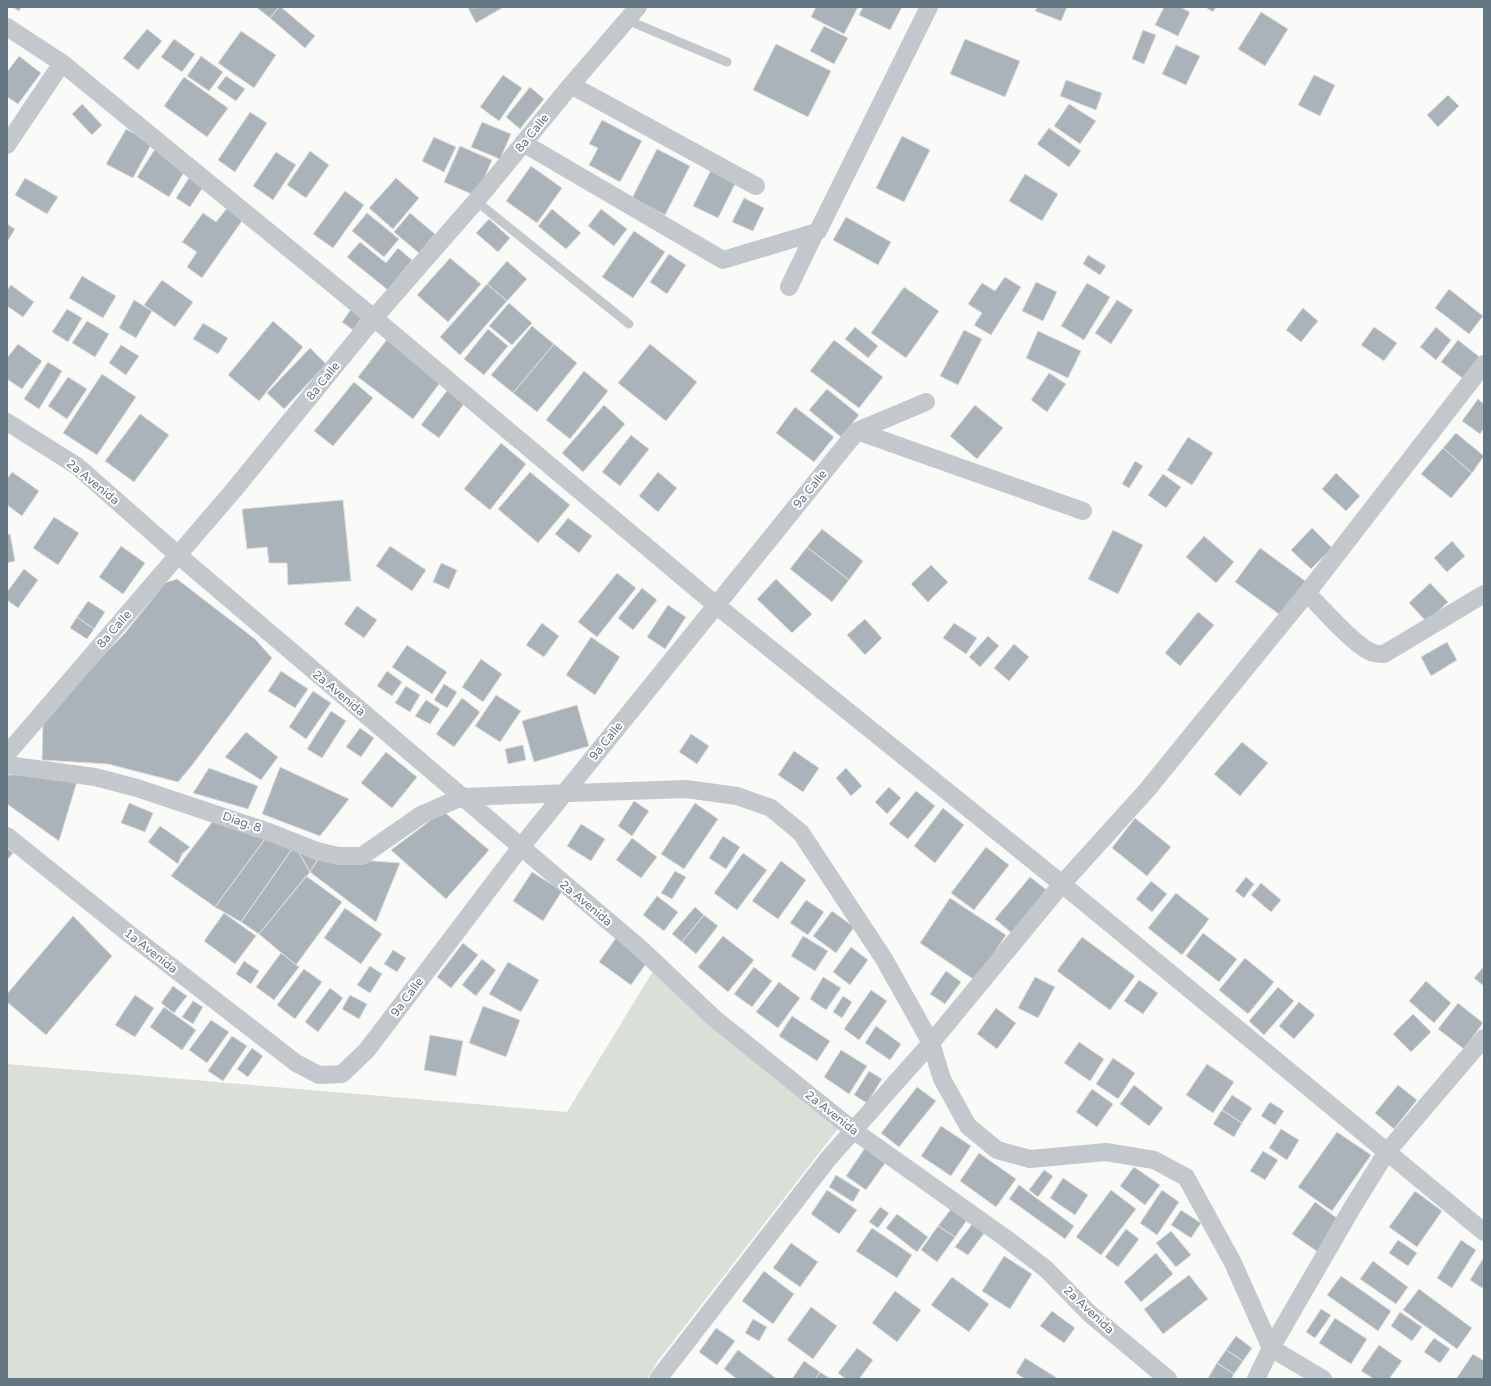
<svg xmlns="http://www.w3.org/2000/svg" width="1491" height="1386" viewBox="0 0 1491 1386" font-family="'Varela Round',sans-serif">
<rect width="100%" height="100%" fill="#fafaf8"/>
<path fill="#dadfd7" d="M655 968 840 1126 657 1362 647 1379H7V1064L567 1112Z"/>
<path fill="#aab3b9" stroke="#dcdcda" d="M12 7H21L19 11Z
M256 7H279L270 18Z
M279 7H281L315 36 305 48 270 18Z
M501 7 502 8 476 23 468 8Z
M816 7H858L844 34 811 17Z
M863 7H902L890 30 859 15Z
M1037 7H1067L1061 21 1035 11Z
M1164 7H1180L1190 12 1178 36 1155 25Z
M1205 7H1216L1213 12Z
M1261 12 1288 29 1265 66 1238 49Z
M824 26 848 38 834 64 810 51Z
M147 29 162 41 138 70 123 58Z
M1143 30 1156 35 1144 64 1132 59Z
M241 31 276 55 254 88 218 63Z
M174 39 195 54 182 72 161 57Z
M965 39 1020 61 1005 97 950 74Z
M776 44 831 71 808 117 753 90Z
M1176 45 1200 56 1186 85 1162 74Z
M19 56 41 73 18 104 7 97V72Z
M201 56 223 72 209 91 187 76Z
M503 75 522 88 499 121 480 107Z
M1314 75 1335 85 1320 116 1298 105Z
M226 76 245 89 236 101 217 88Z
M184 77 228 108 207 137 164 106Z
M1066 80 1102 93 1096 110 1060 96Z
M530 87 544 99 520 129 506 117Z
M1448 95 1459 106 1438 127 1427 115Z
M82 104 102 125 92 135 72 114Z
M1069 104 1096 121 1080 144 1054 126Z
M250 112 267 123 235 172 218 160Z
M602 120 642 141 620 182 589 165 598 148 589 144Z
M482 122 511 134 500 159 471 147Z
M1049 128 1081 151 1069 167 1037 144Z
M126 129 152 143 133 178 106 164Z
M902 136 930 150 904 202 876 188Z
M434 137 456 147 444 172 422 161Z
M460 146 492 160 476 196 444 182Z
M155 149 186 169 169 197 137 177Z
M657 149 690 166 665 215 632 198Z
M310 151 329 165 306 198 287 185Z
M276 152 296 165 273 200 253 186Z
M531 166 562 188 537 223 506 201Z
M711 170 736 182 718 218 693 206Z
M1025 174 1058 194 1042 221 1009 201Z
M25 178 58 197 47 214 15 195Z
M189 178 203 187 190 207 176 198Z
M396 178 419 198 393 229 369 208Z
M345 191 364 205 333 248 313 234Z
M744 198 764 208 753 231 732 222Z
M228 207 244 218 202 278 187 267 197 252 182 242 203 213 216 222Z
M552 209 581 233 566 249 538 226Z
M601 209 627 229 614 246 588 226Z
M367 213 399 239 384 257 352 231Z
M410 213 435 234 419 253 394 232Z
M846 217 891 242 878 265 833 240Z
M489 219 510 238 498 252 476 233Z
M7 224 15 229 7 242Z
M634 231 665 252 633 298 602 277Z
M360 242 386 263 398 248 412 260 388 290 347 257Z
M669 254 686 265 667 294 650 282Z
M1088 255 1106 266 1100 275 1083 264Z
M450 258 481 284 448 322 417 295Z
M507 261 527 279 507 301 487 284Z
M82 276 116 296 103 318 69 298Z
M1005 277 1021 287 991 335 974 325 982 313 968 304 982 283 995 291Z
M162 280 193 302 175 327 144 305Z
M1036 282 1057 292 1043 321 1022 311Z
M1087 283 1110 297 1084 340 1061 326Z
M487 284 507 301 460 355 440 337Z
M11 285 34 302 23 317 7 306V290Z
M904 287 939 311 906 358 871 333Z
M1449 289 1483 316 1469 334 1435 308Z
M134 300 152 311 136 338 119 328Z
M1117 300 1133 310 1111 344 1095 333Z
M509 303 532 323 512 345 489 326Z
M355 304 366 312 353 330 342 322Z
M1303 308 1318 321 1301 342 1286 330Z
M67 309 82 318 68 342 52 332Z
M87 321 109 334 95 357 72 343Z
M273 321 303 347 259 401 228 375Z
M203 323 228 338 218 354 193 339Z
M532 326 554 344 513 393 491 375Z
M855 327 878 346 868 358 845 339Z
M1374 327 1397 343 1384 361 1361 345Z
M1436 327 1451 340 1436 360 1420 347Z
M488 329 508 346 484 375 464 359Z
M964 330 982 339 958 385 940 376Z
M1038 331 1081 351 1068 378 1026 358Z
M388 338 442 380 413 419 358 377Z
M834 340 883 377 859 408 810 371Z
M1458 340 1482 359 1465 380 1441 362Z
M18 344 42 361 22 389 7 379V358Z
M554 344 577 363 537 412 513 393Z
M650 344 697 382 666 421 618 383Z
M121 345 139 356 126 375 109 363Z
M310 348 326 364 284 409 267 393Z
M48 362 62 371 39 409 24 399Z
M584 371 608 391 570 439 546 420Z
M1049 373 1066 384 1047 412 1031 400Z
M102 374 136 397 97 455 63 433Z
M68 377 87 389 67 419 48 406Z
M354 382 373 398 333 446 314 431Z
M449 388 466 401 439 438 421 425Z
M827 389 859 415 841 437 809 410Z
M1478 399 1484 404V428L1480 434 1462 421Z
M604 405 625 424 583 472 562 453Z
M975 405 1003 428 977 459 950 436Z
M795 407 834 437 814 462 776 433Z
M140 414 169 435 134 482 105 461Z
M1456 433 1484 456 1472 473 1443 448Z
M631 435 649 449 620 486 602 472Z
M1188 437 1213 453 1192 485 1167 470Z
M501 443 526 464 490 510 464 489Z
M1443 448 1472 473 1451 498 1421 474Z
M1135 461 1143 466 1129 488 1122 484Z
M12 472 39 491 22 516 7 505V479Z
M530 472 570 505 538 543 498 509Z
M658 472 677 488 658 512 639 496Z
M1336 473 1360 496 1346 511 1322 489Z
M1163 474 1181 487 1166 508 1148 495Z
M343 500 351 581 288 585 287 563H269L267 547 247 549 242 509Z
M54 517 79 533 58 565 33 548Z
M568 518 592 536 579 553 555 534Z
M1312 528 1332 548 1311 569 1291 550Z
M822 529 863 561 849 580 807 547Z
M1113 530 1143 545 1118 594 1088 579Z
M10 534 15 561 7 563V535Z
M1204 536 1234 562 1216 583 1186 557Z
M1452 541 1465 556 1447 572 1434 558Z
M121 546 145 563 123 594 99 577Z
M390 546 426 570 412 591 376 566Z
M807 547 849 580 832 602 790 569Z
M1260 548 1308 583 1283 617 1235 582Z
M441 563 457 570 449 589 433 582Z
M931 565 948 582 928 602 911 584Z
M24 569 38 580 18 608 7 600V592Z
M617 573 636 588 597 637 578 622Z
M177 579 255 639 272 658 193 764 178 782 108 764 42 760 43 722 70 689 125 633 165 583Z
M776 579 812 614 792 633 757 599Z
M1430 583 1448 602 1427 622 1409 603Z
M642 588 657 600 633 630 618 618Z
M88 601 105 612 94 629 77 617Z
M668 605 686 617 665 649 647 637Z
M357 606 377 620 364 638 344 624Z
M1198 612 1214 625 1180 666 1165 653Z
M77 617 94 629 87 639 70 628Z
M865 619 882 638 865 655 847 635Z
M542 623 559 636 544 657 526 645Z
M954 623 977 638 966 654 943 638Z
M988 636 999 646 980 667 969 657Z
M591 637 620 657 595 695 566 675Z
M1447 642 1457 660 1431 676 1421 657Z
M1014 644 1029 657 1009 681 994 668Z
M407 645 447 672 432 694 392 667Z
M481 659 502 674 483 702 462 687Z
M281 671 308 689 295 708 268 691Z
M387 671 402 682 392 696 377 686Z
M444 684 457 692 447 708 434 700Z
M406 686 420 695 410 712 395 703Z
M313 691 331 703 306 739 289 727Z
M496 695 521 711 500 742 475 726Z
M462 698 480 712 454 747 436 734Z
M426 700 440 709 430 724 415 716Z
M577 705 589 746 534 762 522 721Z
M331 711 346 721 322 758 307 749Z
M360 728 374 738 361 757 346 747Z
M246 732 278 757 261 780 225 757Z
M691 734 709 746 697 764 679 752Z
M1242 742 1268 763 1240 796 1214 774Z
M523 745 526 760 508 764 505 749Z
M794 751 819 768 803 792 778 775Z
M386 752 417 777 392 808 361 783Z
M280 767 349 799 320 836 262 814Z
M209 768 258 786 248 809 193 793Z
M846 768 862 786 851 796 836 778Z
M39 774 79 775 59 841 7 804V775Z
M889 787 901 798 887 814 875 802Z
M916 791 935 806 908 839 889 824Z
M634 801 649 811 632 836 618 826Z
M129 803 153 813 145 832 121 823Z
M695 803 718 819 684 869 661 854Z
M943 808 964 825 935 863 914 846Z
M443 811 489 850 446 899 391 850Z
M1135 818 1171 847 1147 876 1112 848Z
M213 821 265 839 215 907 171 876Z
M581 824 605 839 591 861 567 846Z
M160 826 190 847 182 854 178 864 148 842Z
M723 836 740 847 726 869 709 858Z
M632 838 657 857 641 878 616 860Z
M265 839 292 849 241 922 215 907Z
M986 847 1009 865 974 910 951 893Z
M7 848 13 853 7 860Z
M292 849 299 853 310 872 259 934 241 922Z
M299 853 319 857 310 872Z
M743 853 767 870 737 910 714 893Z
M319 857 400 863 376 922 310 872Z
M781 861 806 880 778 919 752 901Z
M675 871 686 877 672 899 661 893Z
M532 872 562 891 543 921 513 901Z
M306 876 342 902 296 965 259 934Z
M1030 877 1048 891 1013 934 995 919Z
M1246 877 1254 884 1244 898 1235 891Z
M1151 881 1167 894 1152 912 1136 899Z
M1261 883 1281 900 1271 912 1251 895Z
M1176 893 1209 919 1182 955 1148 928Z
M657 896 678 912 664 931 643 915Z
M950 898 1006 935 976 981 920 943Z
M806 900 824 912 808 935 790 923Z
M695 907 704 915 682 942 672 934Z
M345 908 382 934 361 964 324 938Z
M832 911 854 927 836 953 813 936Z
M224 913 256 936 235 964 204 941Z
M704 915 718 926 696 954 682 942Z
M73 916 112 956 46 1035 7 1002V994Z
M1203 933 1237 959 1219 982 1186 956Z
M723 936 754 960 728 992 698 967Z
M803 936 828 951 815 971 791 956Z
M1082 937 1135 976 1110 1010 1057 971Z
M616 938 648 961 631 985 599 962Z
M463 943 478 955 451 988 437 977Z
M851 947 868 960 850 985 833 972Z
M393 950 406 958 397 972 384 964Z
M281 953 299 967 274 1000 256 987Z
M1245 958 1274 982 1248 1014 1219 990Z
M482 959 496 970 476 996 462 985Z
M244 961 259 971 251 984 236 974Z
M508 962 539 980 521 1012 489 994Z
M370 966 382 974 370 993 357 985Z
M1484 966V986L1474 978Z
M754 967 772 981 752 1007 734 994Z
M304 969 322 982 295 1019 277 1005Z
M946 971 961 982 945 1004 930 994Z
M823 977 841 988 826 1010 810 999Z
M1035 977 1055 987 1038 1018 1018 1008Z
M1139 980 1158 993 1143 1014 1124 1001Z
M1426 981 1451 1003 1434 1023 1409 1001Z
M779 982 800 998 778 1028 756 1012Z
M173 986 187 996 174 1013 161 1003Z
M1278 987 1294 1001 1264 1035 1249 1021Z
M330 988 343 998 318 1032 305 1022Z
M871 990 887 1001 859 1040 844 1029Z
M135 995 154 1008 135 1037 115 1025Z
M350 995 367 1004 359 1019 342 1009Z
M843 996 852 1002 842 1018 833 1012Z
M193 1001 203 1007 193 1024 182 1017Z
M1299 1002 1315 1015 1294 1039 1279 1026Z
M1458 1003 1483 1023 1464 1049 1438 1029Z
M483 1006 520 1020 506 1057 469 1043Z
M164 1007 196 1030 182 1050 150 1027Z
M996 1008 1016 1023 997 1049 977 1034Z
M1413 1014 1431 1032 1411 1052 1393 1034Z
M792 1016 830 1041 817 1061 779 1036Z
M211 1020 229 1032 207 1063 189 1050Z
M876 1026 901 1044 890 1060 865 1043Z
M430 1035 463 1041 456 1076 424 1070Z
M232 1036 247 1046 223 1081 208 1071Z
M1079 1042 1104 1059 1090 1081 1064 1063Z
M252 1048 263 1056 248 1077 237 1069Z
M841 1050 867 1066 849 1094 824 1077Z
M1113 1058 1135 1073 1118 1099 1096 1084Z
M1207 1064 1234 1082 1213 1113 1186 1095Z
M869 1071 882 1079 867 1103 854 1095Z
M1134 1085 1163 1108 1149 1126 1120 1104Z
M1398 1085 1417 1100 1394 1129 1375 1113Z
M917 1087 936 1101 899 1147 881 1133Z
M1092 1089 1113 1104 1097 1127 1076 1112Z
M1232 1095 1252 1108 1242 1123 1222 1110Z
M1270 1102 1284 1111 1275 1125 1261 1116Z
M1222 1110 1242 1123 1234 1137 1213 1124Z
M941 1126 971 1146 951 1176 921 1156Z
M1281 1129 1299 1140 1287 1160 1269 1148Z
M1337 1132 1371 1155 1332 1211 1298 1187Z
M865 1148 885 1163 866 1190 846 1176Z
M1263 1151 1278 1160 1265 1180 1250 1171Z
M979 1153 1016 1179 996 1207 960 1181Z
M1134 1167 1160 1185 1145 1205 1120 1186Z
M1044 1170 1053 1176 1038 1197 1029 1190Z
M836 1175 860 1190 853 1202 829 1187Z
M1063 1178 1088 1195 1075 1215 1050 1198Z
M1019 1185 1074 1226 1065 1239 1009 1199Z
M827 1190 857 1210 839 1234 811 1214Z
M1111 1190 1136 1209 1101 1255 1076 1237Z
M1162 1190 1179 1202 1157 1235 1140 1223Z
M1415 1191 1442 1211 1417 1247 1389 1227Z
M1315 1202 1341 1221 1318 1252 1292 1234Z
M880 1207 889 1213 878 1228 869 1222Z
M951 1209 967 1220 955 1237 938 1226Z
M1181 1210 1201 1223 1191 1238 1171 1225Z
M897 1214 928 1237 917 1252 886 1228Z
M973 1223 985 1232 968 1255 955 1247Z
M938 1226 955 1237 937 1262 921 1250Z
M872 1228 912 1255 897 1278 856 1251Z
M1126 1229 1139 1239 1118 1267 1105 1257Z
M1171 1231 1191 1255 1176 1267 1156 1243Z
M1398 1240 1417 1253 1408 1266 1389 1253Z
M1461 1240 1476 1250 1452 1288 1437 1278Z
M791 1243 818 1262 800 1287 773 1268Z
M1156 1253 1173 1274 1141 1302 1124 1282Z
M1004 1256 1032 1274 1010 1309 982 1291Z
M1484 1257V1284L1482 1288 1470 1280Z
M1373 1261 1408 1287 1396 1304 1360 1279Z
M764 1271 794 1294 773 1324 742 1301Z
M1189 1275 1208 1299 1163 1334 1144 1309Z
M1341 1276 1391 1311 1378 1331 1327 1295Z
M952 1277 989 1304 969 1332 931 1305Z
M1419 1289 1472 1328 1457 1349 1403 1310Z
M895 1291 921 1310 897 1342 872 1323Z
M811 1307 837 1326 813 1359 787 1340Z
M1321 1309 1331 1315 1315 1338 1306 1332Z
M1052 1311 1075 1328 1064 1343 1040 1326Z
M1400 1312 1422 1327 1412 1341 1391 1326Z
M1335 1318 1367 1339 1351 1364 1319 1343Z
M753 1319 767 1327 759 1341 745 1333Z
M716 1328 735 1341 717 1365 699 1352Z
M1236 1336 1252 1348 1243 1361 1226 1350Z
M1434 1338 1450 1349 1440 1363 1424 1352Z
M1379 1345 1402 1361 1389 1379H1374L1361 1371Z
M857 1348 873 1360 859 1379H846L838 1373Z
M738 1350 777 1379H737L724 1369Z
M1226 1350 1243 1361 1234 1374 1217 1363Z
M1473 1354 1484 1361V1379H1456Z
M1025 1358 1057 1378 1056 1379H1025L1016 1373Z
M804 1361 820 1372 815 1379H792Z
M1217 1363 1234 1374 1231 1379 1208 1378Z
M820 1372 831 1379H815Z"/>
<g fill="none" stroke-linecap="round" stroke-linejoin="round">
<path stroke="#c3c8cc" stroke-width="9" d="M627 20 727 62
M476 201 629 324"/>
<path stroke="#c3c8cc" stroke-width="18" d="M7 27 62 63 374 318 716 605 1062 884 1484 1232
M571 85 756 186
M523 143 723 260 813 233 818 231 929 7
M7 145 62 63
M789 287 815 233
M7 422 77 466 178 555 640 948 715 1019 853 1130 1004 1237 1046 1269 1090 1314 1168 1379
M857 431 1083 511
M1307 593C1321 607 1357 649 1374 653 1377 654 1381 654 1384 654L1484 594
M7 754 233 491 374 318 476 201 571 85 638 7
M7 765 95 777 137 788 269 832 317 851 338 856H362L421 815 462 797 686 789 737 796 771 808 801 833 884 959 931 1043 942 1079 968 1126 997 1150 1030 1159 1106 1152 1154 1160 1186 1177 1233 1263 1271 1348 1323 1379
M7 836 128 933 296 1063 319 1075 342 1074 367 1050 521 847 857 431 926 402
M658 1379 828 1159 931 1043 1062 884 1147 790 1307 593 1484 364
M1256 1379 1271 1348 1352 1208 1386 1153 1484 1038"/>
</g>
<g text-anchor="middle" dominant-baseline="central" stroke-width="4" stroke-linejoin="round" paint-order="stroke">
<g font-size="12" fill="#657683" stroke="#fff">
<text transform="translate(532 133) rotate(-51)">8a Calle</text>
<text transform="translate(323 381) rotate(-51)">8a Calle</text>
<text transform="translate(93 482) rotate(39)">2a Avenida</text>
<text transform="translate(810 489) rotate(-51)">9a Calle</text>
<text transform="translate(114 629) rotate(-49)">8a Calle</text>
<text transform="translate(339 693) rotate(40)">2a Avenida</text>
<text transform="translate(606 741) rotate(-51)">9a Calle</text>
<text transform="translate(242 822) rotate(19)">Diag. 8</text>
<text transform="translate(586 903) rotate(40)">2a Avenida</text>
<text transform="translate(151 951) rotate(38)">1a Avenida</text>
<text transform="translate(407 997) rotate(-53)">9a Calle</text>
<text transform="translate(832 1113) rotate(38)">2a Avenida</text>
<text transform="translate(1089 1310) rotate(43)">2a Avenida</text>
</g>
</g>
<rect width="1491" height="1386" fill="none" stroke="#657683" stroke-width="16"/>
</svg>
